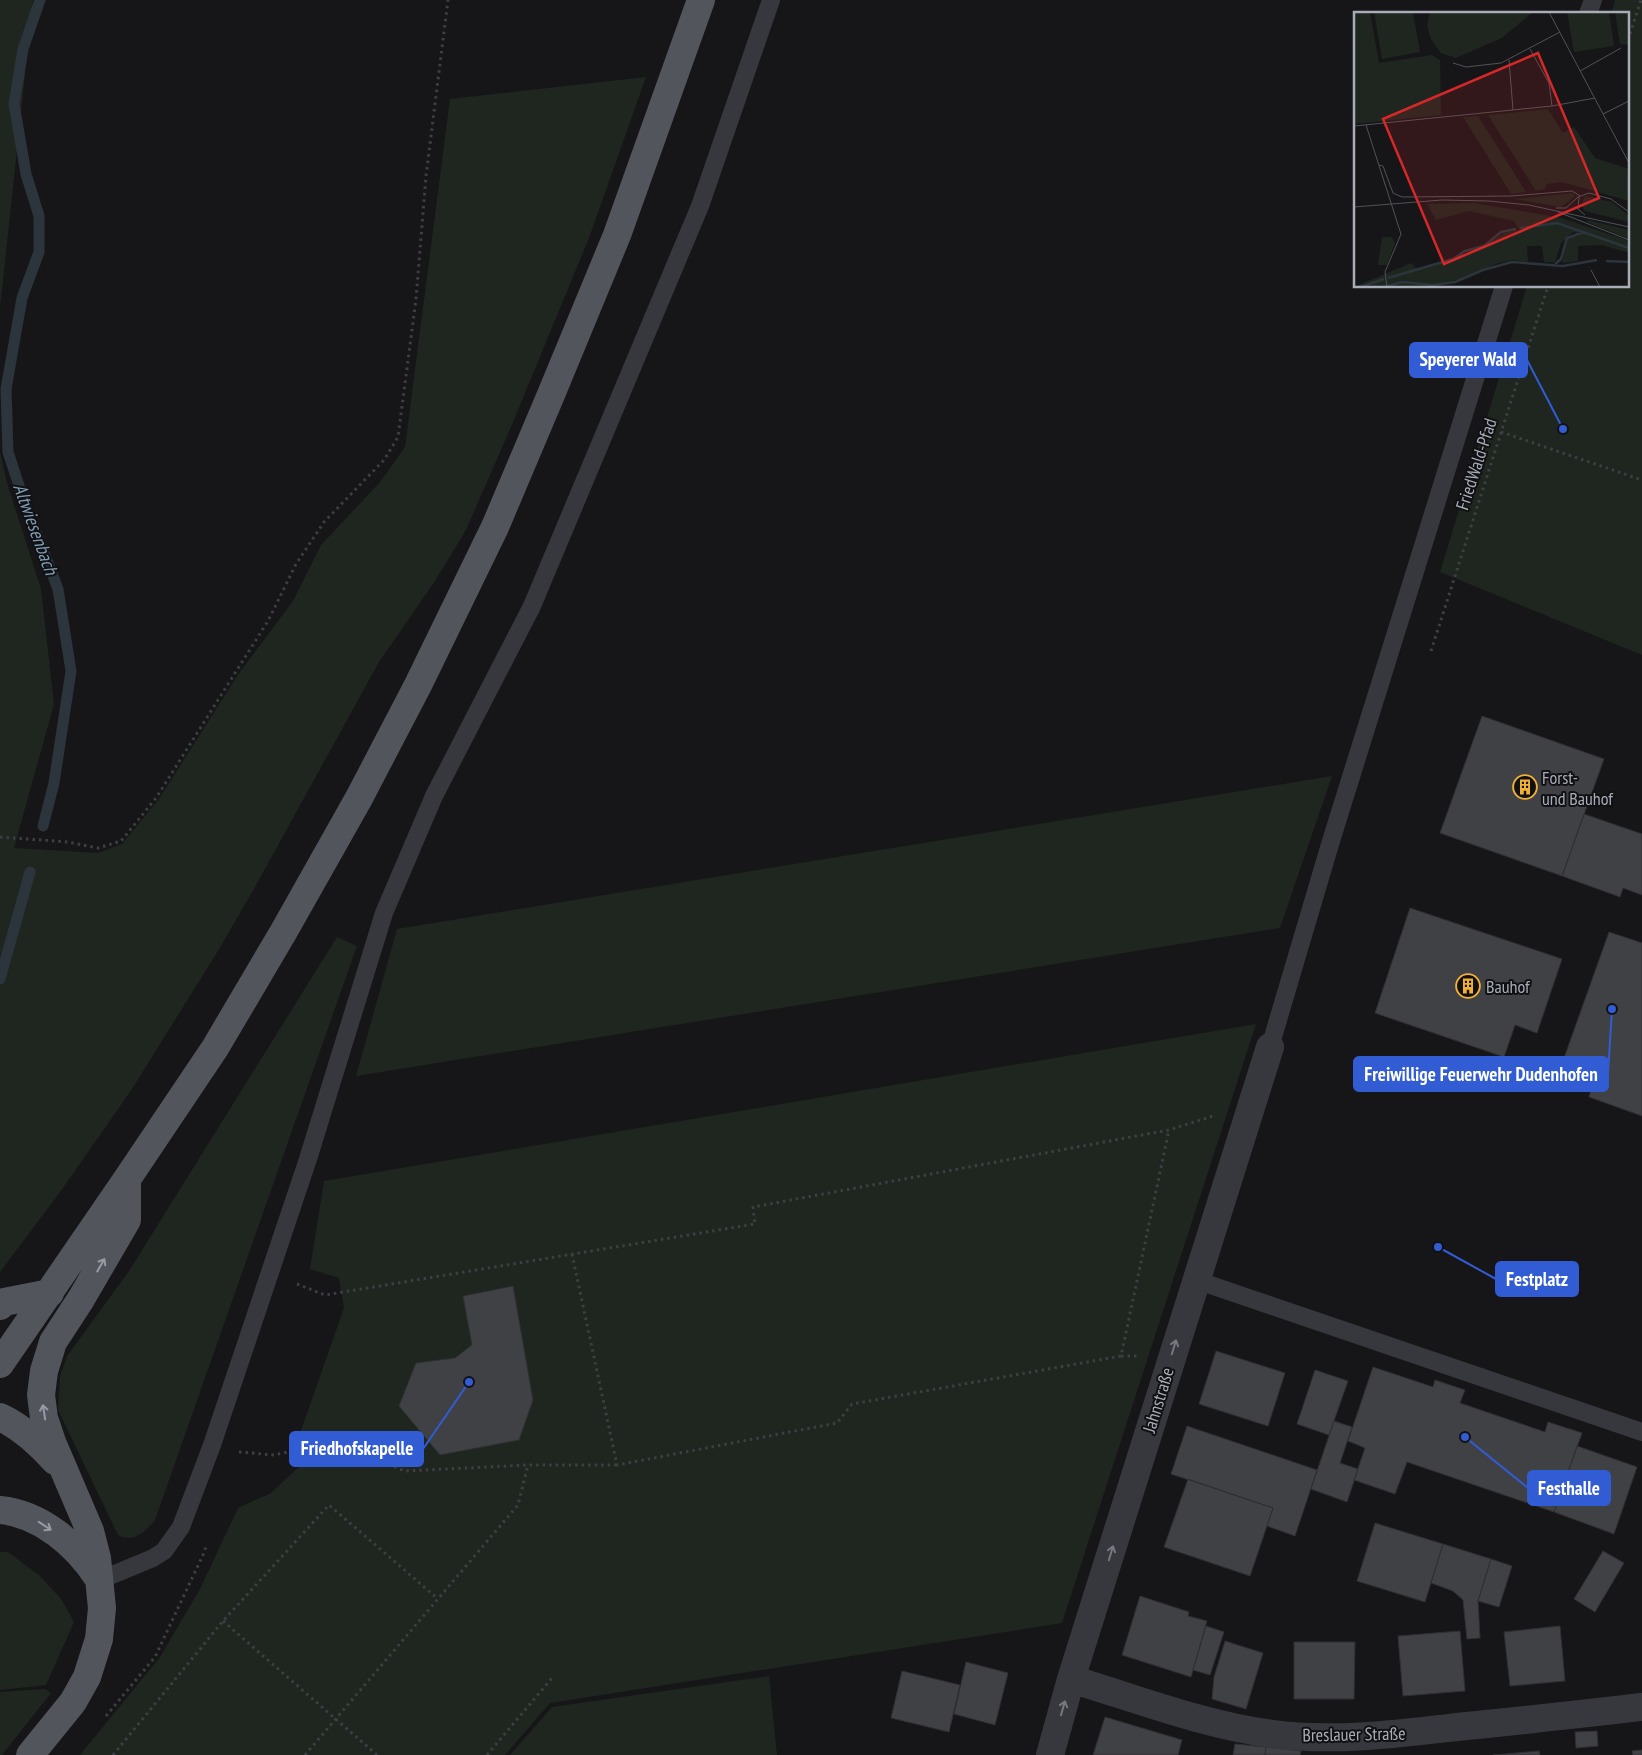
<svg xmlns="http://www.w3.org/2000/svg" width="1642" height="1755" viewBox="0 0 1642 1755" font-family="'PT Sans Narrow',sans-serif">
<rect width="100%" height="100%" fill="#161618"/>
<path fill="#1e261f" d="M0 0H33L0 308Z
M1615 0H1642V655L1440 572 1527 286H1628V14H1611Z
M646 77 589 238 511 427 466 530 435 581 379 662 255 887 221 946 132 1089 63 1188 0 1272V452L7 483 41 589 54 704 14 848 98 853 122 844 159 799 237 676 293 601 321 545 380 482 405 447 450 99Z
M1332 776 1280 928 356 1076 397 929Z
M337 937 357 946 155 1520C145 1532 134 1543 118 1535L58 1410 60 1376 67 1356 129 1271Z
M1256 1024 1062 1623 550 1703 505 1755H80L160 1657 200 1589 238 1508 271 1493 305 1461 299 1436 344 1308 339 1278 310 1269 324 1181Z
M0 1552H8L40 1576 62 1600 74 1622 46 1685 0 1690Z
M769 1676 777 1755H510L552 1707Z
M45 1689 51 1693 2 1755H0V1692Z"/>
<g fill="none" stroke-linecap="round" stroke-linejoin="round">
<path stroke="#2c353c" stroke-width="11" d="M40 0 23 49 14 104 26 174 39 216V252L22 298 6 389 8 452 25 504 58 589 71 671 54 783 43 826
M0 979 30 872"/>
</g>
<path fill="#404145" stroke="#303034" d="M1482 716 1604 759 1562 876 1440 833Z
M1584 814 1642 834V895L1623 888 1620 897 1562 876Z
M1410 908 1562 959 1537 1033 1515 1025 1504 1057 1375 1013Z
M1609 932 1642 943V1116L1589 1097 1592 1087 1558 1075Z
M513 1286 533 1400 519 1440 440 1455 399 1406 416 1363 455 1358 472 1345 463 1296Z
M1216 1351 1285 1373 1268 1426 1199 1404Z
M1373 1367 1433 1387 1435 1380 1465 1390 1460 1403 1545 1432 1548 1422 1582 1433 1554 1512 1407 1462 1395 1494 1354 1480 1365 1448 1348 1441Z
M1315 1370 1348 1381 1329 1435 1297 1424Z
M1334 1421 1352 1427 1340 1463 1358 1469 1347 1502 1311 1489Z
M1187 1426 1317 1470 1295 1536 1267 1526 1273 1508 1171 1474Z
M1577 1446 1637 1467 1614 1534 1554 1512Z
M1188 1479 1273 1508 1250 1576 1164 1547Z
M1375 1523 1443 1544 1425 1602 1357 1581Z
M1443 1544 1491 1559 1478 1601 1480 1638 1467 1639 1463 1600 1453 1591 1431 1583Z
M1603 1551 1624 1563 1595 1612 1574 1599Z
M1491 1559 1512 1566 1499 1607 1478 1601Z
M1140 1596 1189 1612 1188 1616 1207 1621 1191 1677 1122 1655Z
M1206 1626 1224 1632 1210 1675 1193 1670Z
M1560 1626 1565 1681 1510 1686 1504 1632Z
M1460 1631 1465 1691 1403 1696 1398 1636Z
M1225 1641 1263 1653 1246 1709 1212 1699 1214 1677Z
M1294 1642H1355L1354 1699H1294Z
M966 1662 1008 1673 995 1725 954 1714Z
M902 1671 960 1685 949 1732 891 1718Z
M1105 1717 1182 1740 1178 1755H1093Z
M1597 1731 1598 1746 1576 1748 1575 1732Z
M1235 1744 1266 1747 1265 1755H1233Z
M1266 1747 1301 1751 1300 1755H1265Z
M1642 1750V1755H1633L1632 1751Z
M1539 1751 1540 1755H1493Z"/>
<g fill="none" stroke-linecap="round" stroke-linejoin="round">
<path stroke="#3d3f44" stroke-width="3" stroke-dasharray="2.5 4" stroke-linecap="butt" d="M1628 40 1641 0
M1501 432 1642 480
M1431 651 1548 286
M0 837 68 842 98 848 121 841 156 798 268 621 296 564 324 522 384 460 398 437 416 299 426 176 448 0
M572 1254 617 1465 837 1423 852 1404 1121 1356 1169 1130
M297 1284 325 1295 755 1224 753 1207 1169 1130 1213 1116
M1121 1356H1138
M239 1452 274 1455 336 1441 356 1447 404 1471 528 1465H617
M223 1621 377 1755
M106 1716 155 1657 203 1555 207 1544
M113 1755 223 1621 329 1505 438 1599
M305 1755 518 1505 528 1465
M487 1755 552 1678"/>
<path stroke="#37383d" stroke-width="18" d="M1588 14 1593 0
M1270 1047 1331 841 1504 286
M1196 1280 1642 1432
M100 1580 153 1558 164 1551 181 1527 212 1445 308 1159 384 913 434 796 532 606 700 206 771 0"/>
<path stroke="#37383d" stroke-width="28" d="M1071 1679C1137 1699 1204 1725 1272 1734 1334 1742 1396 1734 1457 1727 1519 1721 1580 1714 1642 1707
M1050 1755 1071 1679 1270 1047"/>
<path stroke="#53555c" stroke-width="28" d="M0 1306 4 1302 50 1293
M0 1364 127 1179 215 1048 284 931 359 798 418 685 495 527 550 397 617 235 701 0
M0 1417C22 1427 39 1443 55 1461
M0 1510C41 1514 77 1545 98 1578
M30 1755 73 1702 87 1677 99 1639 102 1608 97 1558 90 1531 52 1442 44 1418 41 1395 44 1371 53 1342 81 1299 127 1220V1179"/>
</g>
<defs><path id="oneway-shaft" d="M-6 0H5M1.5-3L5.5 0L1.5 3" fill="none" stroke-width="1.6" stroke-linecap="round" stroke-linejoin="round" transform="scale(1.25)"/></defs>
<g stroke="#979ba6">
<use href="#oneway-shaft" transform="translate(101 1265) rotate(-60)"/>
<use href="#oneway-shaft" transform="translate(44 1412) rotate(-99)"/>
<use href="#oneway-shaft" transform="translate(45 1526) rotate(34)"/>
</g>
<g stroke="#757881">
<use href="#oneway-shaft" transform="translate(1174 1347) rotate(-73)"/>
<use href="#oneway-shaft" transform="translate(1111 1553) rotate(-73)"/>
<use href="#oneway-shaft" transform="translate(1063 1708) rotate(-74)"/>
</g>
<defs>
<g id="building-ring" transform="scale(1.25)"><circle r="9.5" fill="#111113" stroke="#f2b134" stroke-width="1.5"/><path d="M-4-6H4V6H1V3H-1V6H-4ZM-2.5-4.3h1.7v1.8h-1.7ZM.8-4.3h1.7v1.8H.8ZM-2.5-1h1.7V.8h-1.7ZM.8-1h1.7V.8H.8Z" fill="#f2b134"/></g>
</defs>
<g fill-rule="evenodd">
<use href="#building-ring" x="1525" y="787"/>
<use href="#building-ring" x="1468" y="986"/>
</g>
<g text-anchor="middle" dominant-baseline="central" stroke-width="4" stroke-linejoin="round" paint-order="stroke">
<g font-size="18" fill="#a8adb8" stroke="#111113">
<text transform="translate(1476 464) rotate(-72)">FriedWald-Pfad</text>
<text transform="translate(1158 1400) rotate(-73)">Jahnstraße</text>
<text transform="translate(1354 1734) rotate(-1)">Breslauer Straße</text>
</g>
<g font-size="18" fill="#a8adb8" stroke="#111113" text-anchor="start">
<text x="1542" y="777">Forst-<tspan x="1542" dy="21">und Bauhof</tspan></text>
<text x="1486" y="986">Bauhof</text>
</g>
<g font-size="19" font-style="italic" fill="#7f9bb3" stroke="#111113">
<text transform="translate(36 529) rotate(70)">Altwiesenbach</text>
</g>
</g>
<g transform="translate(1354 12)">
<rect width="275" height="275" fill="#161618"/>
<path d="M0 0H16L25 51 78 43 86 48 87 103 0 112ZM20 0H59L66 40 28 47ZM76 0H179L148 26 102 46 87 41 77 27 73 14ZM213 0H255L260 34 220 40ZM261 0H275V33L266 32ZM194 97 209 121 220 115 241 146 275 157V189L208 170 193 172 191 177 182 179 134 103ZM124 104 172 180 157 182 109 105ZM219 181 221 184 207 195 160 187ZM231 184 258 190 275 204V210L231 199 227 193ZM120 191 208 206 275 229V241L248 233 224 234V249L208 251 213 228 221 222H227L219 220 207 231 201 250H190L188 234H173L174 250 159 248 144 251 106 267 74 274 0 275 57 251 63 257 126 237 150 221 165 218 160 209 115 199 82 208 73 192ZM233 208 275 218V227L233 210ZM28 225H38L41 231 33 253H24Z" fill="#1e261f"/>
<path fill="none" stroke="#2c353c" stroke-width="2.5" d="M166 216 203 211 275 236M252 249 275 250M201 252 207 247 213 226 230 220M34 266 99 247 111 239 130 234 147 220 162 217M7 275 30 267M30 275 48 270 79 273 101 270 129 258 158 250 209 254 243 248"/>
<path fill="none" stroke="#505258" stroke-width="1" d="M195 0 275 151M176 37 195 71 198 94M155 48 159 98M99 51 112 55 147 51 206 20M226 59 267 36M249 102 275 89M12 113 47 222 31 260 33 275M0 114 198 94 241 86M25 153 29 154 39 181 48 185 157 184 218 179 226 184M225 185 224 197 231 203M0 195 88 188 135 189 175 193 275 215M202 196H212L224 185 235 181 257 187 275 200M204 200 275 228M237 258 246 275"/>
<path fill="#d62828" fill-opacity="0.15" stroke="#d62828" stroke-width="2.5" d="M184 41 245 186 90 252 29 107Z"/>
<rect width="275" height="275" fill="none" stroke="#a8adb8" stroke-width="2.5"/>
</g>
<path fill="none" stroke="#325cd3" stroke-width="2" d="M1563 429L1527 360M1612 1009L1608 1074M1438 1247L1496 1279M469 1382L423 1449M1465 1437L1528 1488"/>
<g fill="#325cd3" stroke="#111113" stroke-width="2">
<circle cx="1563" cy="429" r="5"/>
<circle cx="1612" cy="1009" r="5"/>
<circle cx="1438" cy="1247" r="5"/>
<circle cx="469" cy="1382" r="5"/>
<circle cx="1465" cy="1437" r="5"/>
</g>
<g fill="#325cd3" stroke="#325cd3" stroke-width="2">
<rect x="1410" y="343" width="117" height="34" rx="5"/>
<rect x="1354" y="1057" width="254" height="34" rx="5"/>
<rect x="1496" y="1262" width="82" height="34" rx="5"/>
<rect x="290" y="1432" width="133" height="34" rx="5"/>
<rect x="1528" y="1471" width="82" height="34" rx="5"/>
</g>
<g font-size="19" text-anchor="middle" font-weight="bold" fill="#fff">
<text x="1468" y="366">Speyerer Wald</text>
<text x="1481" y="1081">Freiwillige Feuerwehr Dudenhofen</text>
<text x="1537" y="1286">Festplatz</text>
<text x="357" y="1455">Friedhofskapelle</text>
<text x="1569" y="1495">Festhalle</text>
</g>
</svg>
